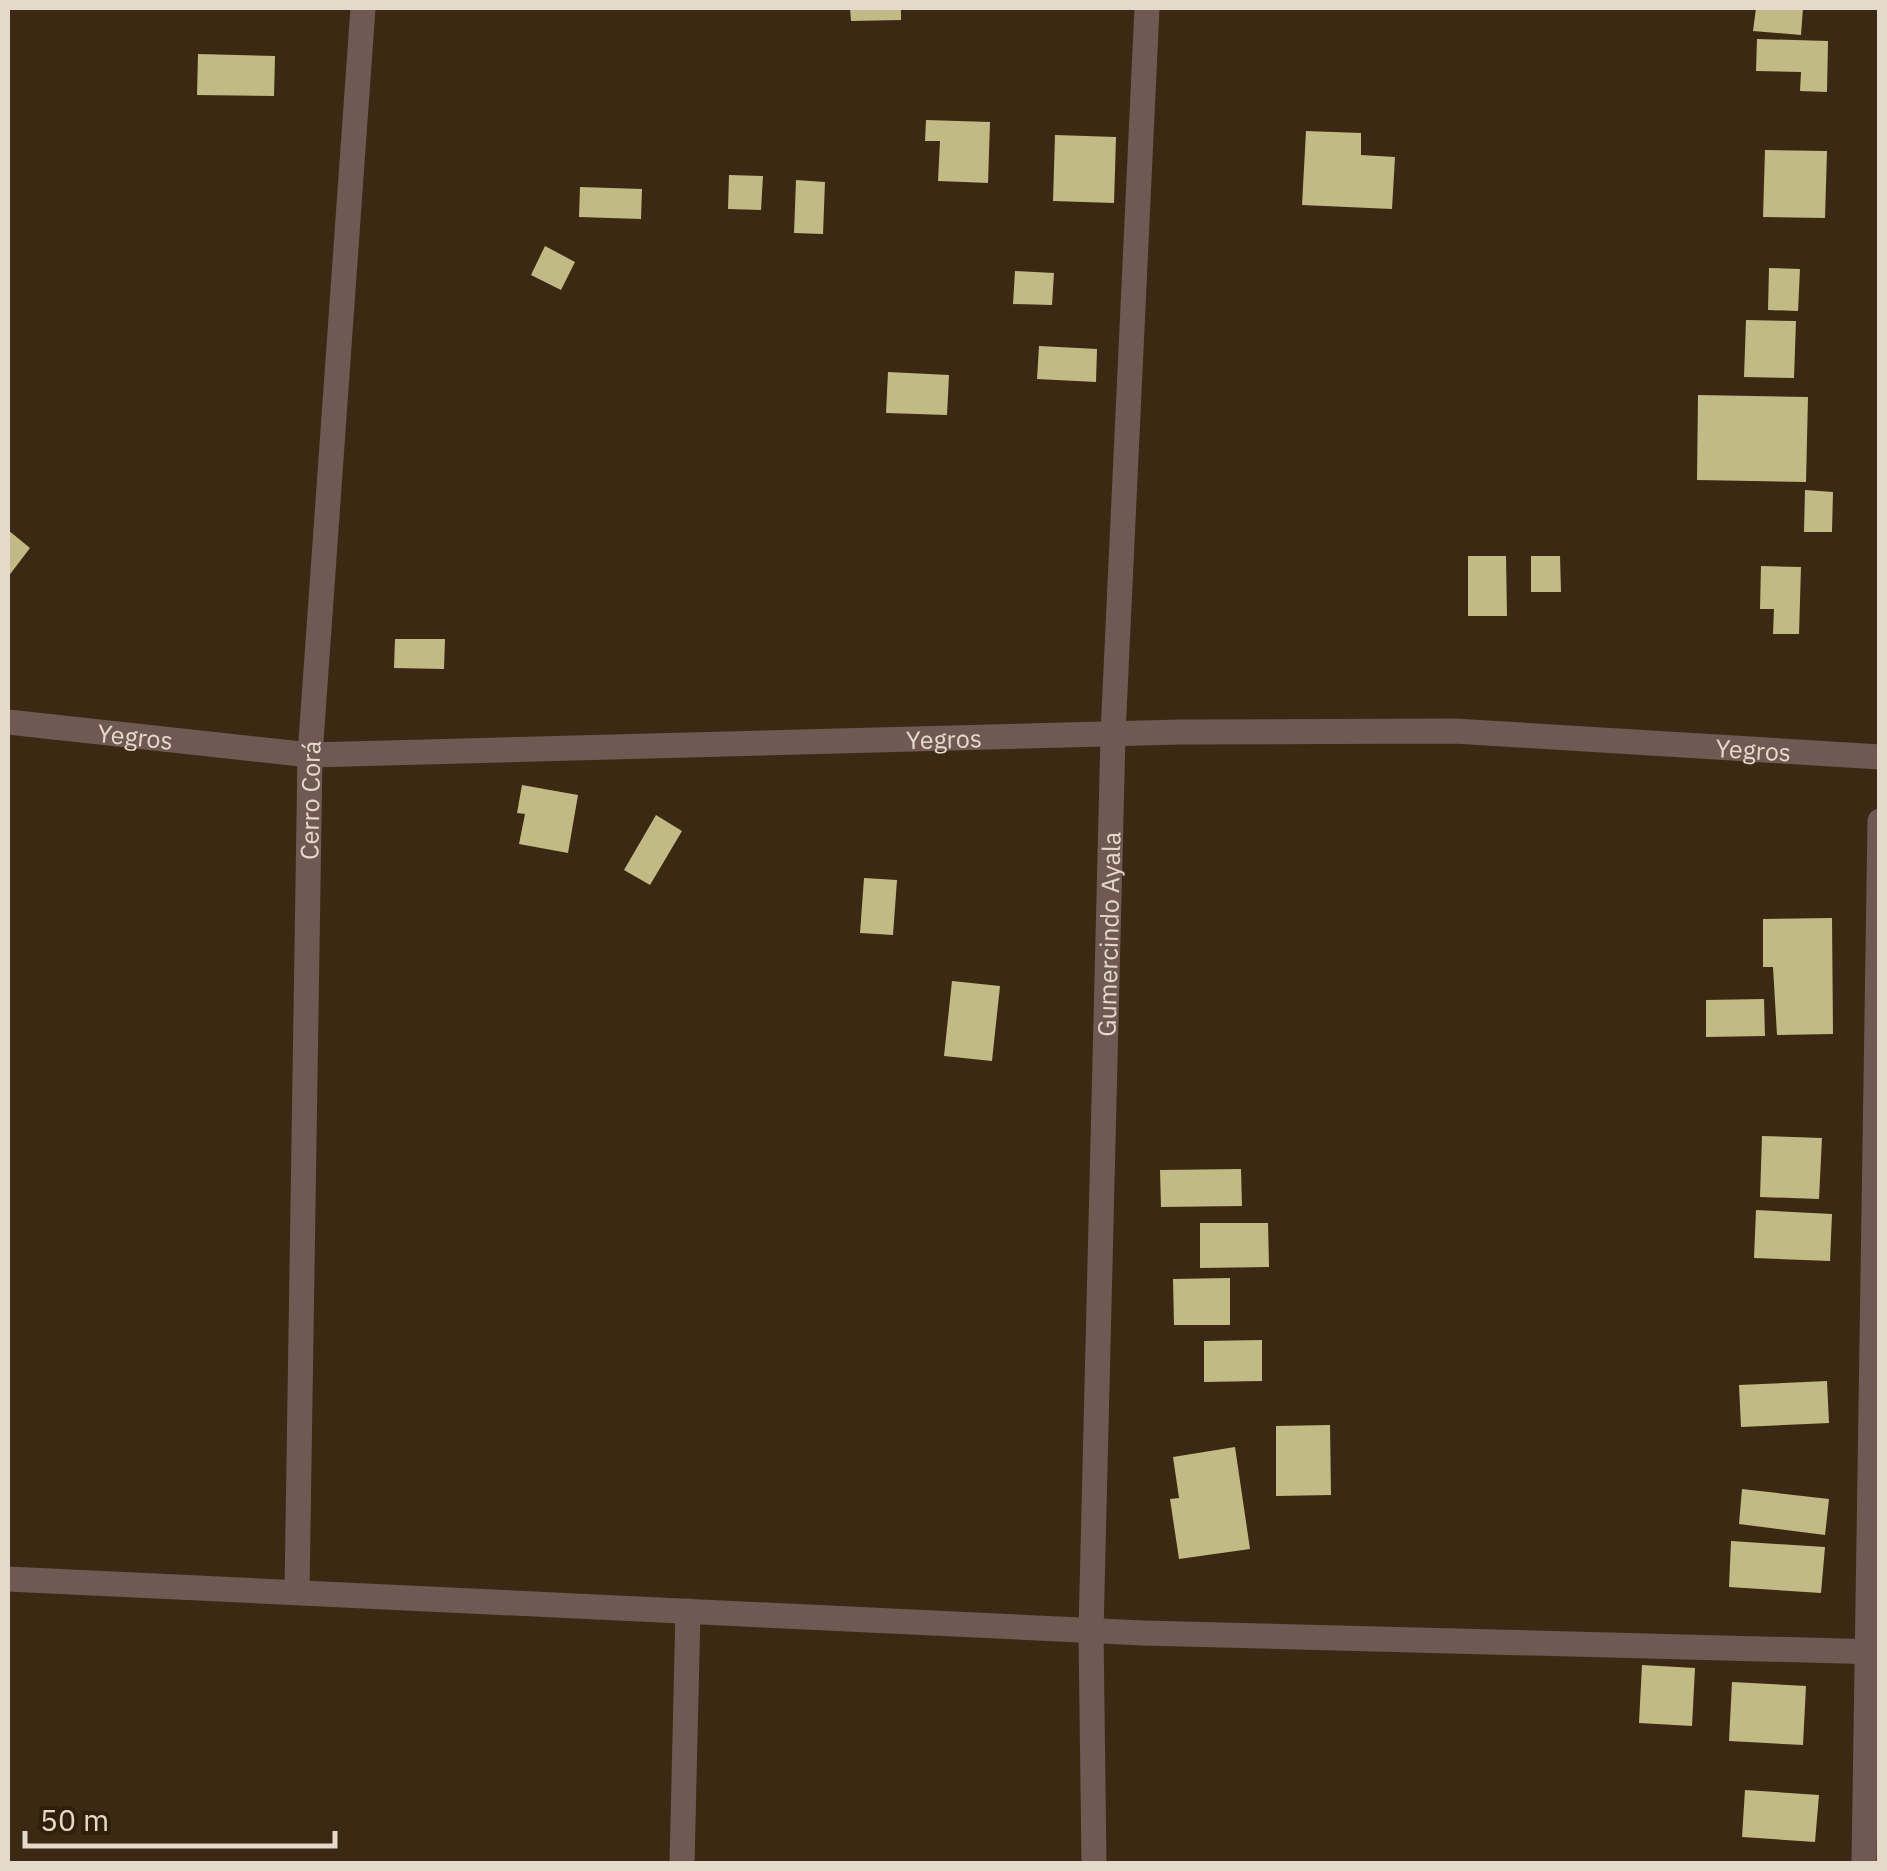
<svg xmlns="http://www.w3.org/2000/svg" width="1887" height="1871" viewBox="0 0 1887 1871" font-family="'IBM Plex Sans',sans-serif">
<rect width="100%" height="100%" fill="#3c2914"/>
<path fill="#c1ba84" d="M850 8H901V20L851 21Z
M1756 8H1803L1801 35 1753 31Z
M1757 39 1828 41 1827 92 1800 91 1801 72 1756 71Z
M198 54 275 56 274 96 197 95Z
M926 120 990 122 988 183 938 181 940 141H925Z
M1306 131 1361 133V155L1395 157 1392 209 1302 205Z
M1055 135 1116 137 1114 203 1053 201Z
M1765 150 1827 151 1825 218 1763 217Z
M729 175 763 176 761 210 728 209Z
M796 180 825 182 823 234 794 233Z
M580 187 642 189 641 219 579 217Z
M545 246 575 262 561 290 531 275Z
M1769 268 1800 269 1798 311 1768 310Z
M1015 271 1054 273 1052 305 1013 304Z
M1746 320 1796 321 1794 378 1744 377Z
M1039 346 1097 349 1096 382 1037 379Z
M888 372 949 375 947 415 886 413Z
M1698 395 1808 397 1806 482 1697 480Z
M1805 490 1833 492 1832 532H1804Z
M8 530 30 548 8 577Z
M1468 556H1506L1507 616H1468Z
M1531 556H1560L1561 592H1531Z
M1761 566 1801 567 1799 634H1773L1774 609H1760Z
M395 639H445L444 669 394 668Z
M522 785 578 795 568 853 519 844 525 814 517 813Z
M656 815 682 831 650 885 624 870Z
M864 878 897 880 893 935 860 933Z
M1832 918 1833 1034 1777 1035 1773 967H1763V919Z
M952 981 1000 986 992 1061 944 1056Z
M1764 999 1765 1036 1706 1037V1000Z
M1762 1136 1822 1138 1819 1199 1760 1197Z
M1241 1169 1242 1206 1161 1207 1160 1170Z
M1756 1210 1832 1214 1830 1261 1754 1258Z
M1200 1223H1268L1269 1267 1200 1268Z
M1230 1278V1325H1174L1173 1279Z
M1262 1340V1381L1204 1382V1341Z
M1827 1381 1829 1423 1741 1427 1739 1385Z
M1330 1425 1331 1495 1276 1496V1426Z
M1235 1447 1250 1549 1179 1559 1170 1499 1179 1498 1173 1457Z
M1742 1489 1829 1499 1825 1535 1739 1524Z
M1731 1541 1825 1547 1821 1593 1729 1587Z
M1642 1665 1695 1668 1692 1726 1639 1723Z
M1732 1682 1806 1686 1803 1745 1729 1741Z
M1745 1790 1819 1795 1815 1842 1742 1837Z"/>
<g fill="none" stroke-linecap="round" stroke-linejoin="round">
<g stroke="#715953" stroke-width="25">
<path id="s1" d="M8 722 310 755 1181 732 1454 731 1880 757"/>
<path d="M8 1579 1143 1633 1880 1652"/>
<path id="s2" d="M297 1592 310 755 363 8"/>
<path d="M682 1864 688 1611"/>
<path id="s3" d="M1094 1864 1091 1631 1113 734 1147 8"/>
<path d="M1864 1864 1880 821"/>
</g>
</g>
<g text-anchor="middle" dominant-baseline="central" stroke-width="10" stroke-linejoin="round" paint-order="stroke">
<g font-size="25" fill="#e5d9cc" stroke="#311f0a">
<text stroke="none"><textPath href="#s1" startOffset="128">Yegros</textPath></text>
<text stroke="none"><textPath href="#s1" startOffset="938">Yegros</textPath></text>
<text stroke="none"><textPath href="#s1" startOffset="1748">Yegros</textPath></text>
<text stroke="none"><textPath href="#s2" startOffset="792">Cerro Corá</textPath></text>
<text stroke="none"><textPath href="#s3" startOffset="930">Gumercindo Ayala</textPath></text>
</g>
</g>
<rect width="1887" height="1871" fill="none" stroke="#e5d9cc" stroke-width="20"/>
<path d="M25 1831v15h310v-15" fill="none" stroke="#e5d9cc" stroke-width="5"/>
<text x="40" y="1831" font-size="30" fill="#e5d9cc" stroke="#311f0a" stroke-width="8" paint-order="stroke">50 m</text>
</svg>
